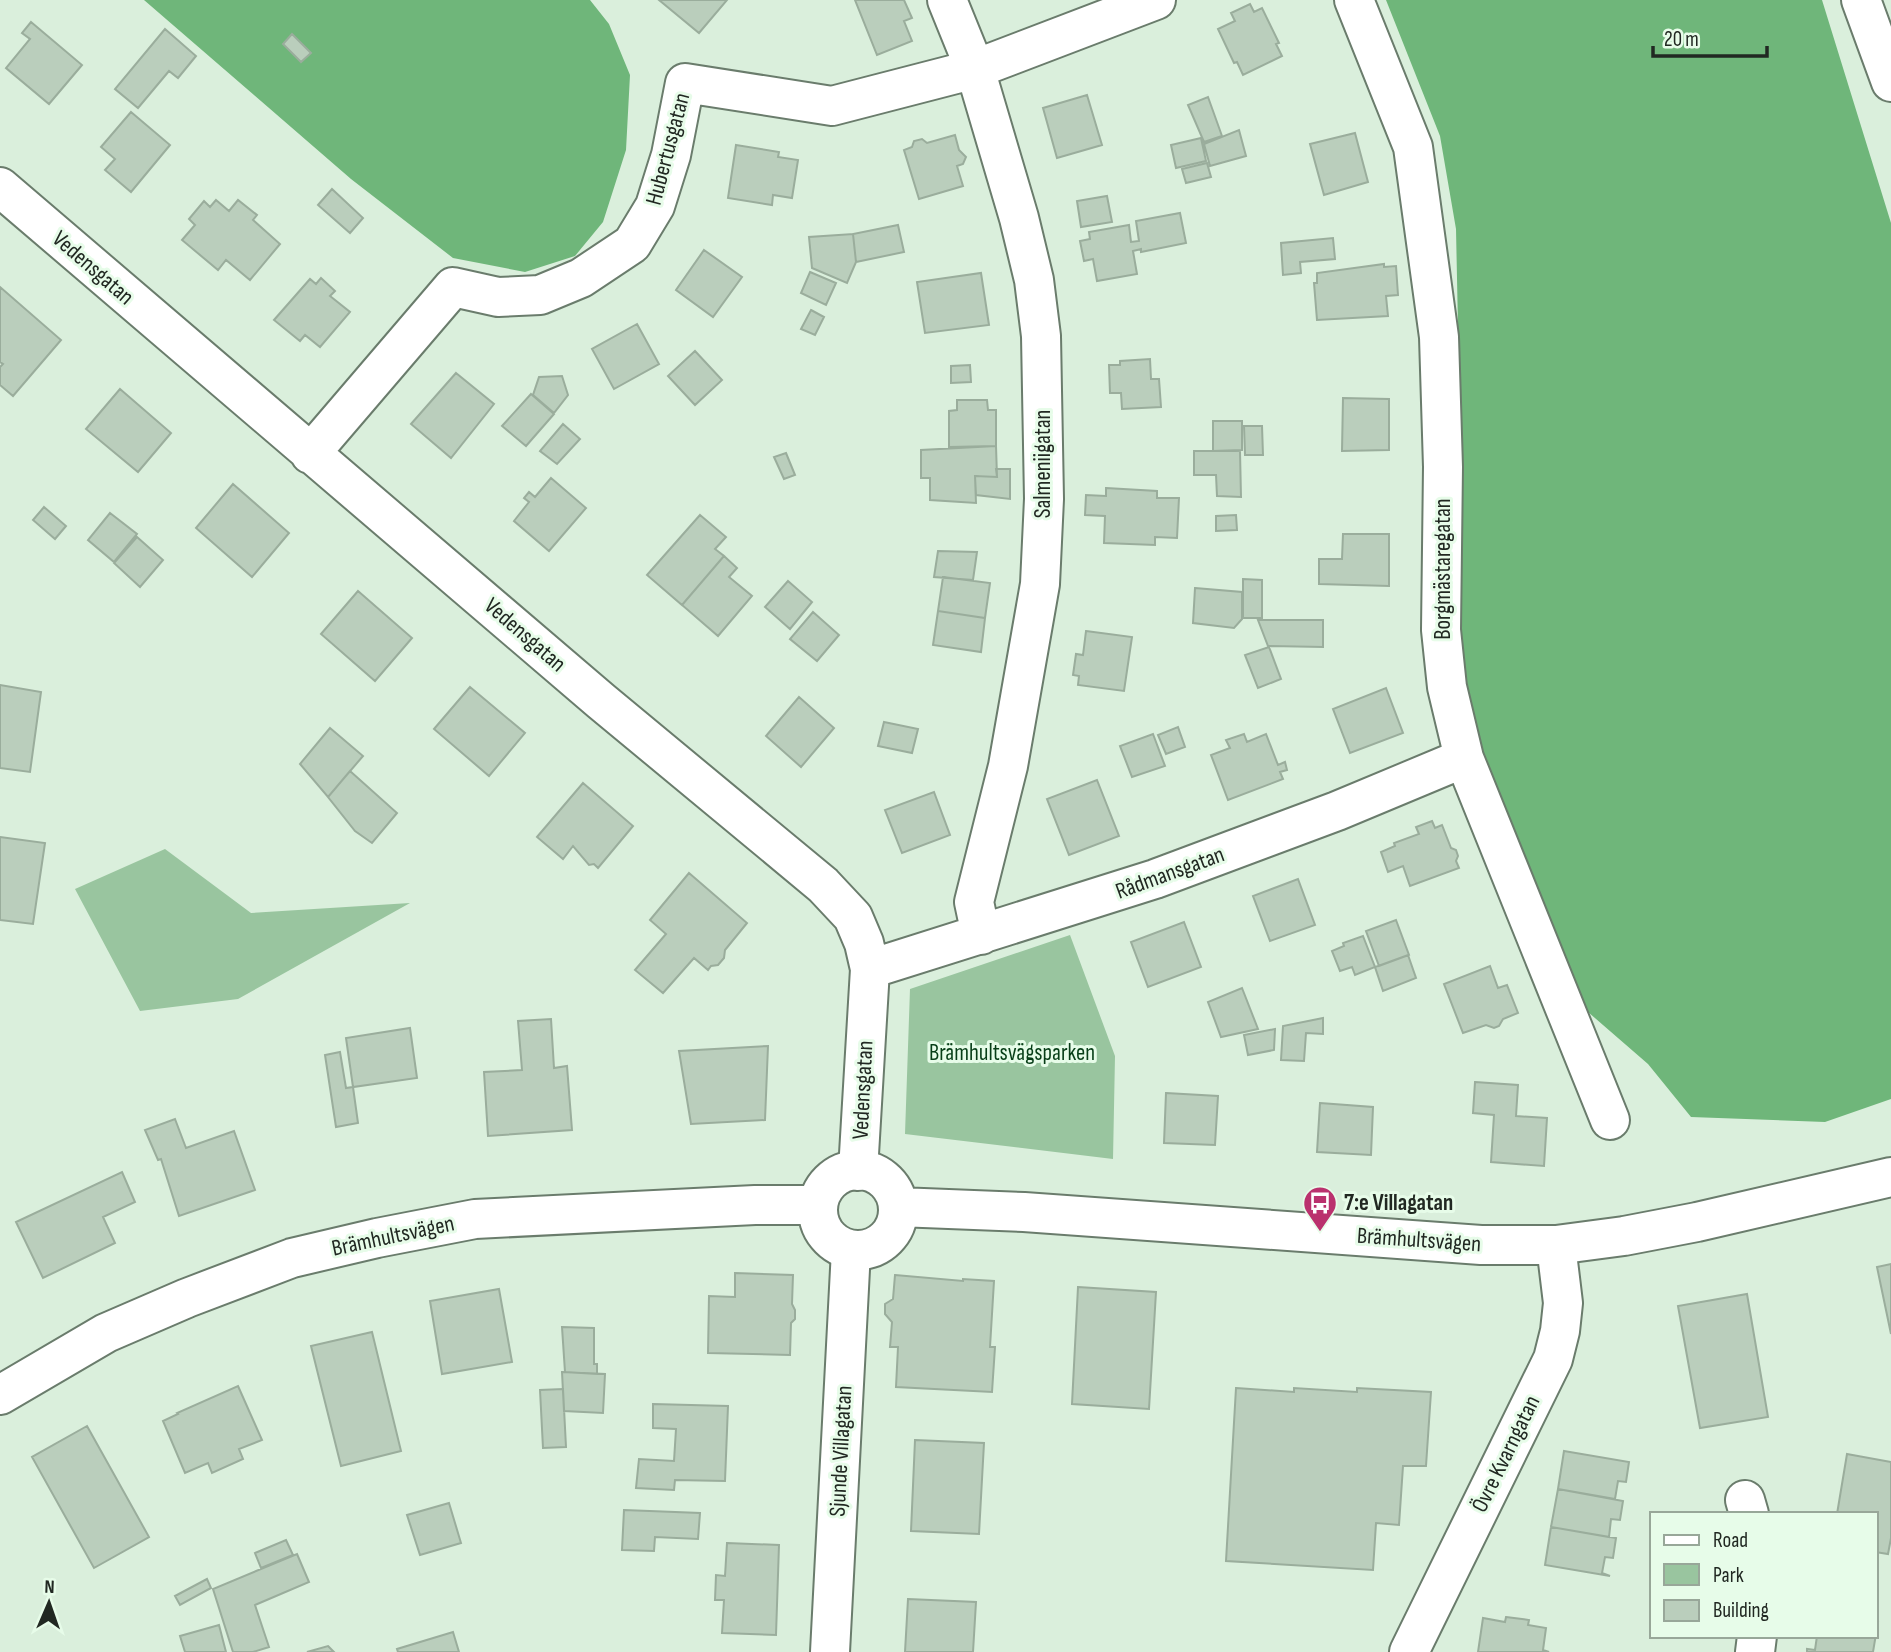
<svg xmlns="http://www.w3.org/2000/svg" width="1891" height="1652" viewBox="0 0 1891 1652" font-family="'Sofia Sans Condensed',sans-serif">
<rect width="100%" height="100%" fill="#daefdc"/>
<path fill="#99c59f" d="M165 849 251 913 410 903 238 999 140 1011 75 889Z
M1070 935 1115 1056 1113 1159 905 1134 910 989Z"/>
<path fill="#6fb67a" d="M144 0H590L609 24 630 75 626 150 603 222 575 256 525 272 453 258 351 179Z
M1386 0H1822L1891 223V1099L1825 1122 1691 1117 1648 1064 1588 1012 1485 779 1470 705 1458 625 1461 474 1456 229 1440 136Z"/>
<path fill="#bacebc" stroke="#9aad9c" stroke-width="2" d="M659 0H727L699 33Z
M855 0H904L912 18 904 21 912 41 877 55Z
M1250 4 1254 12 1262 8 1279 43 1276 44 1282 56 1243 75 1237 62 1234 63 1218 29 1235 21 1231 13Z
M31 22 82 65 49 104 6 68 30 39 22 33Z
M165 29 196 56 178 78 169 71 138 108 115 89Z
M292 34 311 53 301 62 283 44Z
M1087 95 1102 145 1057 158 1043 108Z
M1208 97 1222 136 1204 142 1188 105Z
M131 112 170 145 131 192 105 170 115 159 101 147Z
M1239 130 1246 156 1210 166 1204 144Z
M1355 133 1368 182 1324 195 1310 144Z
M955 135 959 150 966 157 963 164 957 166 963 186 919 199 904 150 912 147 914 141 922 139 927 143Z
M1201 138 1206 161 1176 168 1171 145Z
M736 145 779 152 778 157 798 160 792 198 773 195 772 205 728 198Z
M1207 163 1211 177 1186 183 1182 169Z
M332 189 363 218 350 233 318 205Z
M1107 196 1112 222 1081 227 1077 201Z
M216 200 229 211 238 200 257 215 253 220 280 244 250 280 226 260 218 270 182 240 195 225 189 219 204 201 210 207Z
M1180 213 1186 243 1141 252V249L1133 251 1137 274 1097 281 1093 259 1084 261 1080 241 1090 239 1089 232 1129 225 1131 242 1139 241 1136 221Z
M898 225 904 252 856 262 853 234Z
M853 234 856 262 847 283 812 268 809 237Z
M1333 238 1335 259 1300 262 1301 273 1283 275 1281 243Z
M704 250 742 277 713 317 676 290Z
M1384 264V267L1396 266 1398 295 1386 296 1388 316 1317 320 1314 283H1317V273Z
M810 272 836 283 826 305 801 293Z
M981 273 989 325 925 333 917 282Z
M321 278 335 291 330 296 350 312 320 347 305 335 300 341 274 320 310 279 316 284Z
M0 287 61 340 13 396 0 385V367L3 364 0 362Z
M811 310 824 317 815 335 801 329Z
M637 324 659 364 614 389 592 349Z
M695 351 722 380 695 405 668 376Z
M1150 359 1151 379H1159L1161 407 1122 409 1121 393H1110L1109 365H1120V361Z
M970 365 971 382 951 383V366Z
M456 373 494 404 451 458 411 424Z
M562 376 568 395 554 413 533 395 539 377Z
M120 389 171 433 138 472 86 429Z
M531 394 554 414 526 446 502 426Z
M1343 398 1389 399V450L1342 451Z
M957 400H987L988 410H996V446L949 447V411L957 410Z
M1213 421H1242V450L1213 451Z
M563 424 580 439 557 464 540 451Z
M1244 426H1262L1263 455H1245Z
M996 446 997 477 975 476 976 503 930 500V478H921V450Z
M1194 451H1240L1241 497 1217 496 1216 475H1194Z
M786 453 795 475 784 479 774 457Z
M996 469H1010V499L976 495 975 476 997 477Z
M551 478 586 508 549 551 514 521 529 502 524 498 529 492 535 497Z
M233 484 289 533 252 577 196 528Z
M1106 488 1157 491V498H1179L1177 538 1155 537V545L1104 543 1105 516 1085 515 1086 495 1106 496Z
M44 507 66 526 55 539 33 520Z
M110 513 137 534 114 562 88 540Z
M700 515 726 537 715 549 724 556 682 605 647 575Z
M1236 515 1237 530 1216 531V516Z
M1343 534H1389V586L1319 584V559H1342Z
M137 537 163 560 140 587 114 563Z
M938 551 977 552 973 580 934 577Z
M724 556 737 568 729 577 752 596 718 636 682 605Z
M943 577 990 583 985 618 938 611Z
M1243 579 1262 580V618H1243Z
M788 581 812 602 790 629 765 607Z
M1195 588 1242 592V619L1234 628 1193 623Z
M358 591 412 638 375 681 321 634Z
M938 611 985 618 981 652 933 645Z
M813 612 839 635 817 661 790 639Z
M1258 620H1323V647L1268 646Z
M1086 631 1132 637 1124 691 1078 685 1079 676 1073 675 1076 654 1083 655Z
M1269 647 1281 679 1258 688 1245 655Z
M0 685 41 692 30 772 0 768Z
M470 687 525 733 489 776 434 729Z
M1386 688 1403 733 1350 753 1333 709Z
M799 697 834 728 801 767 766 736Z
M884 722 918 729 912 753 878 746Z
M1178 727 1185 747 1166 754 1158 735Z
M330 728 363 756 328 797 300 764Z
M1153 734 1165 766 1132 777 1120 746Z
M1244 734 1247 742 1266 734 1278 765 1285 762 1287 770 1280 772 1283 779 1228 800 1211 755 1230 748 1226 740Z
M350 771 397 813 372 843 355 831 328 797Z
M1097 780 1119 836 1069 855 1047 799Z
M583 783 633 826 598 868 594 864 589 865 573 846 563 859 537 837Z
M934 792 950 835 902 853 885 810Z
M1432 821 1435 828 1442 825 1451 848 1456 850 1458 856 1456 861 1459 868 1410 886 1403 866 1388 872 1381 852 1395 846 1394 843 1419 834 1416 827Z
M0 837 45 843 33 924 0 920Z
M689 873 747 923 725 950 724 958 718 965 711 966 708 970 694 958 663 993 635 970 666 934 650 920Z
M1298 879 1315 925 1270 941 1253 896Z
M1396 920 1409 955 1379 966 1366 931Z
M1184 922 1201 967 1148 987 1131 942Z
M1363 936 1375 967 1355 975 1352 967 1340 971 1332 951 1344 946 1343 943Z
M1408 955 1416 978 1383 991 1375 967Z
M1490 966 1498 988 1507 985 1518 1013 1503 1019 1499 1026 1494 1028 1486 1025 1463 1033 1444 984Z
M1242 988 1258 1029 1221 1037 1208 1002Z
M1323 1018V1034L1306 1033 1304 1061 1281 1060 1283 1026Z
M551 1019 554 1068 567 1066 572 1130 488 1136 484 1072 522 1070 518 1021Z
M410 1028 417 1078 353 1087 346 1038Z
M1275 1029 1274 1050 1248 1055 1244 1035Z
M768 1046 765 1120 691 1124 679 1051Z
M340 1052 346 1088 353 1087 358 1123 336 1127 325 1055Z
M1475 1082 1518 1085 1516 1116 1547 1118 1544 1166 1491 1162 1494 1115 1473 1113Z
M1166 1093 1218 1096 1215 1145 1164 1143Z
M1320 1103 1373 1107 1371 1155 1317 1152Z
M175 1119 186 1148 234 1131 255 1190 179 1216 161 1159 158 1160 145 1130Z
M122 1172 135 1202 103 1217 115 1243 43 1278 16 1222Z
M1891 1264V1334L1877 1267Z
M735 1273 793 1275 792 1304 795 1310V1319L791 1323 790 1355 708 1353 709 1296 735 1297Z
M895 1275 963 1281V1279L994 1281 990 1347H995L992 1392 896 1387 898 1347H890L892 1322 885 1314V1304L893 1299Z
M1078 1287 1156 1292 1149 1409 1072 1404Z
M499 1289 512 1362 442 1374 430 1301Z
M1747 1294 1768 1417 1700 1428 1678 1306Z
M562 1327 594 1328V1364H597V1374L565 1372Z
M372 1332 401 1451 341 1466 311 1346Z
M562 1372 605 1374 603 1413 564 1411Z
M238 1386 262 1440 239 1449 243 1459 212 1473 208 1463 185 1473 163 1421 178 1414 177 1413Z
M1236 1388 1294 1392V1388L1357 1392V1388L1431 1392 1426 1466H1403L1399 1525 1376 1523 1373 1570 1226 1561Z
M563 1389 566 1447 543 1448 540 1390Z
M653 1404 728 1406 725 1481 675 1480 674 1490 636 1488 639 1459 674 1461 676 1429 653 1428Z
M87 1426 149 1537 94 1568 32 1457Z
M915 1440 984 1443 979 1534 911 1531Z
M1564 1451 1629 1462 1626 1482 1618 1481 1615 1499 1558 1489Z
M1847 1454 1891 1462V1538L1888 1554 1875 1552V1514H1837Z
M1558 1489 1623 1501 1620 1520 1611 1519 1609 1537 1551 1527Z
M449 1503 461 1543 420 1555 407 1515Z
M624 1510 700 1513 698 1539 655 1537 654 1551 622 1550Z
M1551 1527 1616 1538 1613 1558 1605 1557 1602 1573 1610 1576 1545 1565Z
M286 1540 293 1555 261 1568 255 1553Z
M727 1543 779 1545 776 1635 722 1633 724 1600H715L716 1575 725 1576Z
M297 1554 309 1582 255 1605 269 1647 253 1652H233L213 1589Z
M207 1579 211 1588 180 1605 175 1596Z
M908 1599 976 1602 973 1652H905Z
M1506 1617 1529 1620 1528 1625 1546 1628 1543 1650 1549 1652H1478L1483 1618 1505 1622Z
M1875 1621 1878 1622 1873 1652H1807V1649L1815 1650 1817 1636H1875Z
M219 1625 226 1652H185L180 1636Z
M453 1632 459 1652H398L397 1649Z
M328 1646 334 1652H307Z"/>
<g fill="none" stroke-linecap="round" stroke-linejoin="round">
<g stroke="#6a7c6c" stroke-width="42">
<path id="street" d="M947 0 975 69 1019 218 1034 280 1041 336 1044 499 1040 584 1008 766 974 902 981 935
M1354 0 1413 147 1439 337 1443 467 1441 630 1447 687 1464 758 1610 1120
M1861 0 1891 82
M0 187 601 701 823 885 853 917 864 943 870 969 858 1171
M310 454 453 287 498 297 540 295 581 278 632 244 655 206 671 155 685 83 832 106 975 69 1156 0
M870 969 1155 879 1337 811 1464 758
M1745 1500 1749 1514
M830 1652 851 1250
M1409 1652 1553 1359 1560 1331 1563 1303 1556 1245
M1755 1652 1757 1636"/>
</g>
<g stroke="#6a7c6c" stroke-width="42">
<path id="secondary" d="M818 1210a40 40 0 1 1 80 0a40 40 0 1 1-80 0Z
M898 1207 1024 1212 1481 1245H1556L1624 1236 1697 1222 1891 1177
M0 1395 106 1333 187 1298 292 1258 377 1238 475 1219 755 1205H818"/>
</g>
<use href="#street" stroke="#fff" stroke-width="38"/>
<use href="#secondary" stroke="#fff" stroke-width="38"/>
</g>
<defs>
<g id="bus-pin" transform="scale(1.75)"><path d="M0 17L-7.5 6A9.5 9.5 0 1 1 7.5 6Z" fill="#ba316e" stroke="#e7fce9"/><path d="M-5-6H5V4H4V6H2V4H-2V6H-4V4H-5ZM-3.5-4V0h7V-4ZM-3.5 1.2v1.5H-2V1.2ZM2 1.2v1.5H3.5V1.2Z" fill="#fff"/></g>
</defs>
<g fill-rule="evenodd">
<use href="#bus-pin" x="1320" y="1203"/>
</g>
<g text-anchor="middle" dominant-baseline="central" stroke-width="6" stroke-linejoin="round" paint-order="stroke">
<g font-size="23" fill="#212822" stroke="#e7fce9">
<text transform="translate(668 149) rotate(-75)">Hubertusgatan</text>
<text transform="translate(93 268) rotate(41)">Vedensgatan</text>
<text transform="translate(1043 464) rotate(-90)">Salmeniigatan</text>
<text transform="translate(1443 569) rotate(-90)">Borgmästaregatan</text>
<text transform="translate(525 635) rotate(41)">Vedensgatan</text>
<text transform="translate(1170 873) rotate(-20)">Rådmansgatan</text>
<text transform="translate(863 1090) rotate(-87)">Vedensgatan</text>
<text transform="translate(393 1236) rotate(-12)">Brämhultsvägen</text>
<text transform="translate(1419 1240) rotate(4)">Brämhultsvägen</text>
<text transform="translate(841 1451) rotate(-87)">Sjunde Villagatan</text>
<text transform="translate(1506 1454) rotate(-64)">Övre Kvarngatan</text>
</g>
<g font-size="23" fill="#073e17" stroke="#e7fce9">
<text x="1012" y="1053">Brämhultsvägsparken</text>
</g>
<g font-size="23" font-weight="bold" fill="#212822" stroke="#e7fce9" text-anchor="start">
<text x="1344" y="1203">7:e Villagatan</text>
</g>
</g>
<rect x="1650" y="1512" width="228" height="126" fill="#e7fce9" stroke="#98a799" stroke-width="2"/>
<rect x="1664" y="1535" width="35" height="10" fill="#ffffff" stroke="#98a799" stroke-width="2"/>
<text x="1713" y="1547" font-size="21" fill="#212822">Road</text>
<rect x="1664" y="1564" width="35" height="21" fill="#99c59f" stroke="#98a799" stroke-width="2"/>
<text x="1713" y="1582" font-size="21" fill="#212822">Park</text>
<rect x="1664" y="1600" width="35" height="21" fill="#bacebc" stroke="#98a799" stroke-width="2"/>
<text x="1713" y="1617" font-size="21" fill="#212822">Building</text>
<g transform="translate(49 1603) rotate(2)" stroke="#e7fce9" stroke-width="5" paint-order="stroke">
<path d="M0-5L12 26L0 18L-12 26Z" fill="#212822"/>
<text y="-10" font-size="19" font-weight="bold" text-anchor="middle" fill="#212822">N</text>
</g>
<path d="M1653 46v10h114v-10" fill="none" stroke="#212822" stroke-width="3.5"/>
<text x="1664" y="46" font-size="21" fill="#212822" stroke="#e7fce9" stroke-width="5" paint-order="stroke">20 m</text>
</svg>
